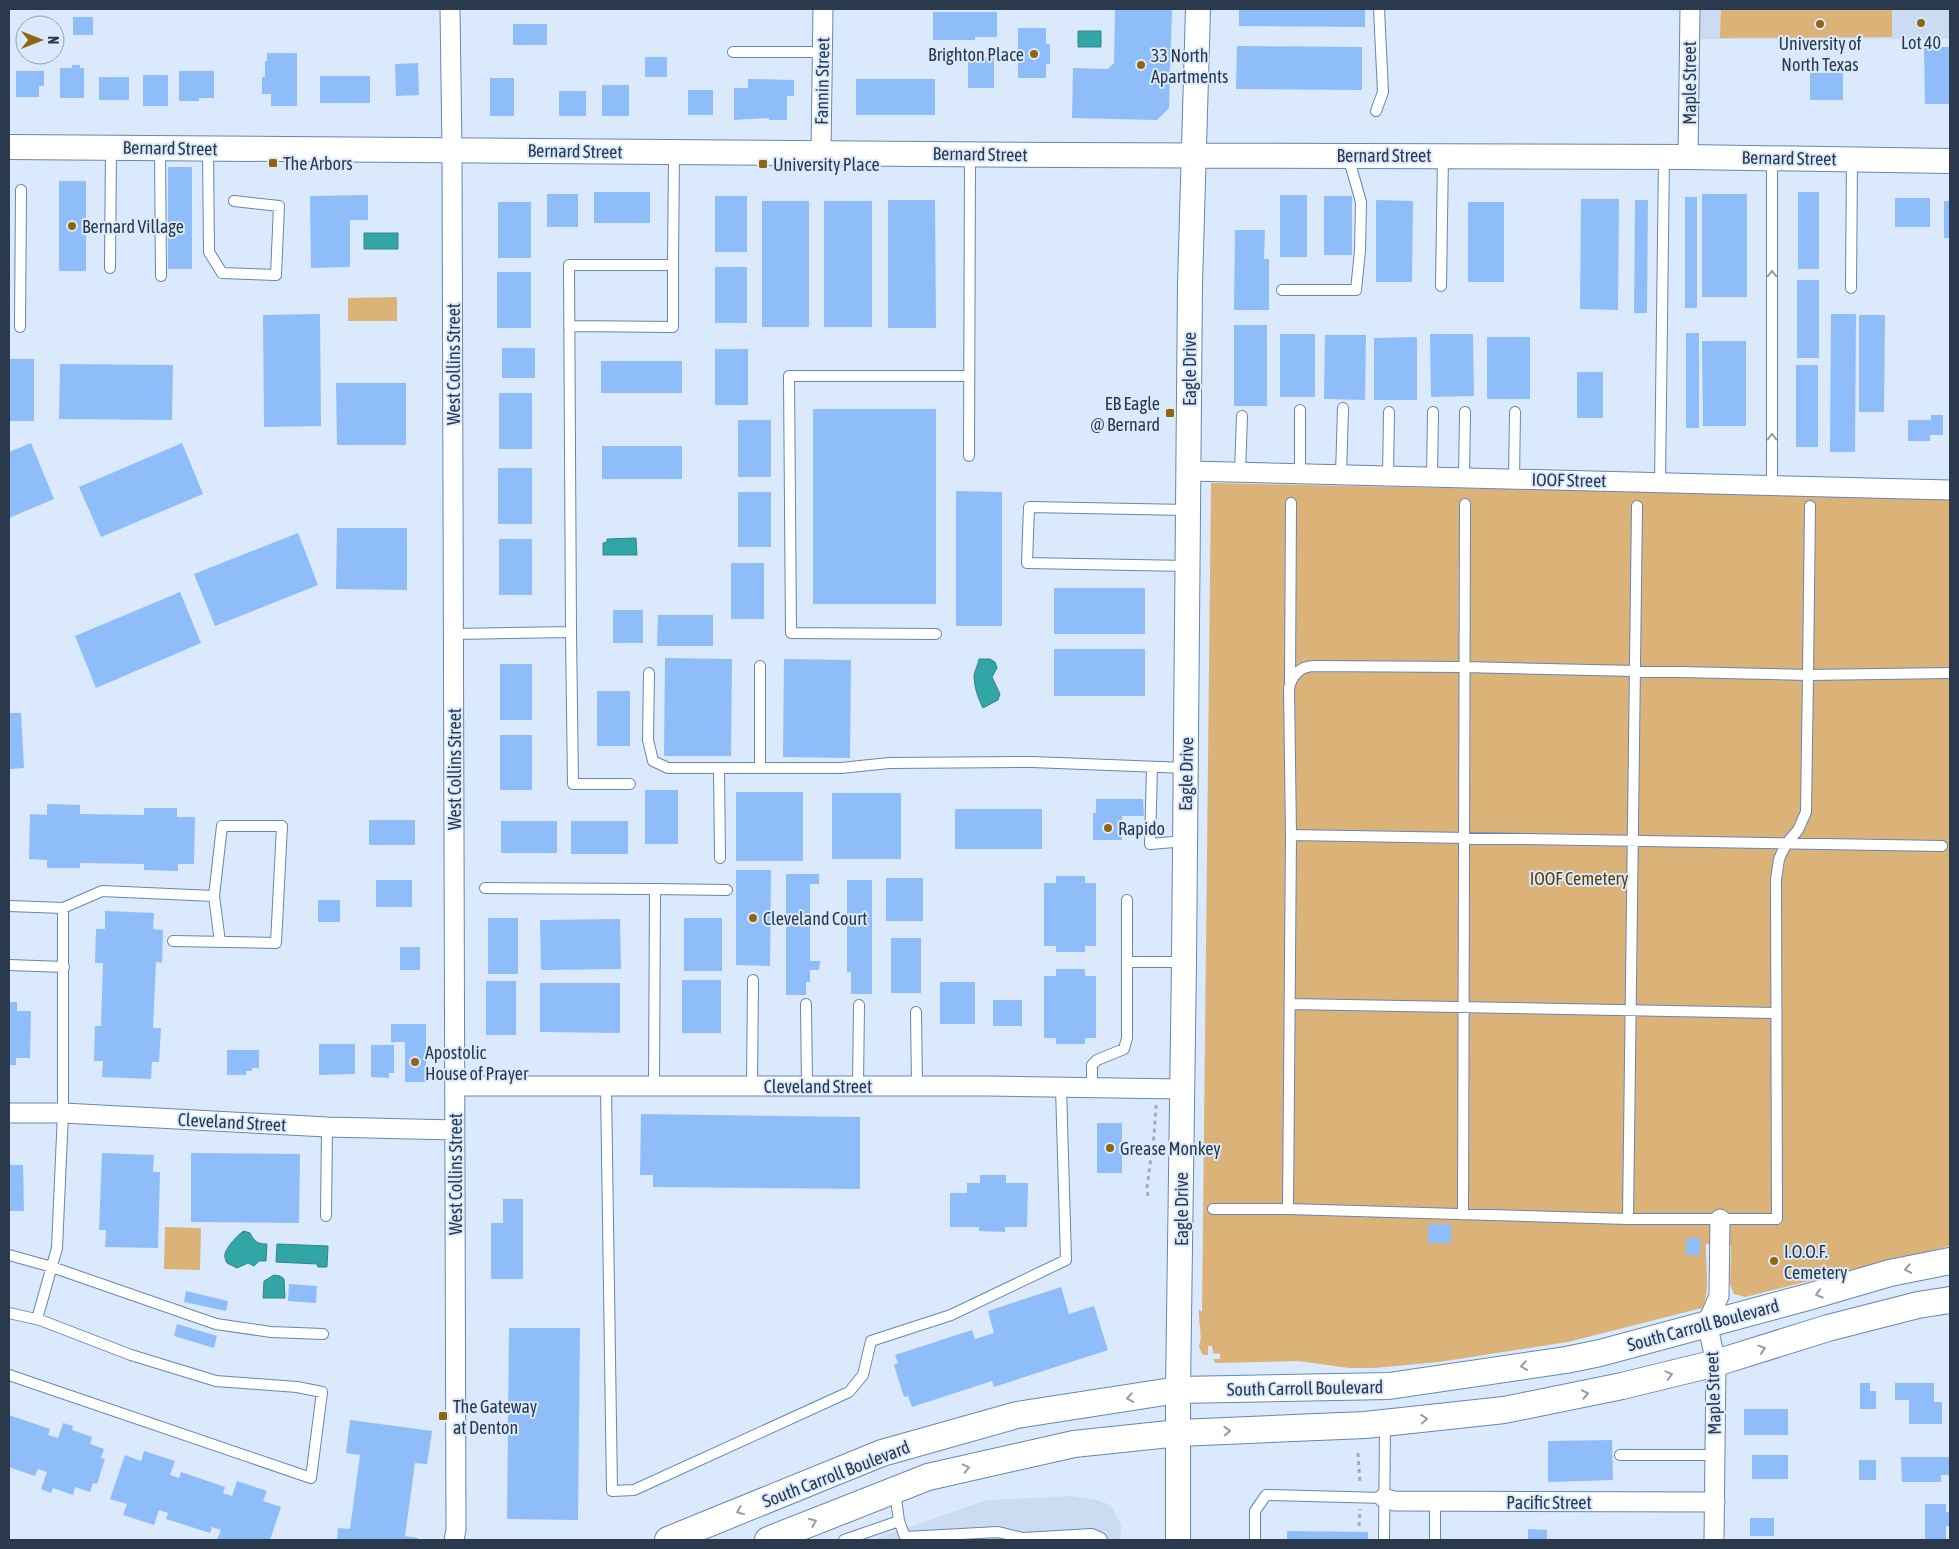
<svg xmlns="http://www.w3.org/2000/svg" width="1959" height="1549" viewBox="0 0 1959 1549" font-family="'Asap Condensed',sans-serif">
<rect width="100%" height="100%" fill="#dbe9fc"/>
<path fill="#cbdbf1" d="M1690 9H1950V39H1689Z
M1072 1496 1096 1500 1111 1505 1121 1525 1120 1540H872L987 1500Z"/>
<path fill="#dbb379" d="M1721 9H1892V37L1720 38Z
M397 297V321H348V298Z
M1211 483 1950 498V1246L1745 1297 1734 1294 1730 1284 1731 1246 1706 1244C1705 1261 1711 1294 1702 1308L1568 1342 1439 1362 1374 1368H1349L1298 1361 1215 1363 1213 1359H1220V1354L1213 1353 1212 1346H1208V1355H1203L1199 1347C1203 1335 1198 1322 1199 1309L1202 1312Z
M165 1227 201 1228 200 1270 164 1269Z"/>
<path fill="#32a5a6" stroke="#30858b" d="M1078 31H1101V47H1078Z
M364 233H398V249H364Z
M636 538 637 555H603V543L607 542V539Z
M979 659H990L995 662 997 668 992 677 1000 694 998 700 983 708C978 698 974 687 974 675 975 670 978 665 979 659Z
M244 1231 250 1233C254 1241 257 1244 267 1244L266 1261H259L254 1266 248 1263 237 1268 227 1263C226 1262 224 1255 225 1254 225 1249 239 1233 244 1231Z
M277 1244 328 1246 327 1267H318L317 1264 276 1262Z
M274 1275 280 1276 284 1279 285 1298H263L264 1281Z"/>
<path fill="#8fbdf9" d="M1114 9H1172L1169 108 1157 120 1072 118 1073 68 1108 69 1114 63 1115 11Z
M1239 9H1365V27L1239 26Z
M933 12H997V37H975V40H933Z
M73 17H93V35H73Z
M513 24H547V45H513Z
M1018 28H1046V44H1050V64H1046V78H1018Z
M1237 46 1362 47V90L1236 89Z
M1924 47H1949L1950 104H1925Z
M267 53H297V106H271V94H262V77H265V61H267Z
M645 57H667V77H645Z
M968 58H994V88H968Z
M418 63 419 95 396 96 395 64Z
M72 65H80V68H84V98H60V68H72Z
M16 71H44V86H39V97H16Z
M179 71H214V98H199V101H179Z
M1810 73H1843V100H1810Z
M143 75H168V106H143Z
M320 76H370V103H320Z
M99 77H129V100H99Z
M490 78H514V116H490Z
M748 79 794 80V96H787V120H769V118L734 120V88H748Z
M856 79H935V115H856Z
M602 85H629V116H602Z
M688 90H713V115H688Z
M559 91H586V116H559Z
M168 167H192V269H168Z
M59 181H86V271H59Z
M594 192H650V223H594Z
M1798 192H1819V269H1798Z
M547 194H578V227H547Z
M1702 194H1747V297H1702Z
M368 195V220H350V267L311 268 310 196Z
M1280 195H1307V257H1280Z
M715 196H747V252H715Z
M1324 196H1352V255H1324Z
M1685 197H1697V308H1685Z
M1895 198H1930V227H1895Z
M1581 199H1619L1618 310 1580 309Z
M888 200H935L936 328H888Z
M1376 200 1413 201 1412 282H1376Z
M1635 200H1648L1647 313H1634Z
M762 201H809V327H762Z
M824 201H872V327H824Z
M1944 201H1950V238H1944Z
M498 202H531V258H498Z
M1468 202H1504V282H1468Z
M1235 230H1265L1264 259H1269V310H1234Z
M715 267H747V323H715Z
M497 272H531V328H497Z
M1797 280H1819V358H1797Z
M320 314 321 426 264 427 263 315Z
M1831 314H1856L1855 452H1830Z
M1859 315H1885L1884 412H1859Z
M1234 325H1267V406H1234Z
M1686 333H1699V428H1686Z
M1280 334H1315V397H1280Z
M1430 334H1473L1474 396 1431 397Z
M1325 335H1366L1365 400 1324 399Z
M1417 337V400H1374V338Z
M1487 337H1530V399H1487Z
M1702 341H1746V426H1703Z
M502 348H535V378H502Z
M715 349H748V405H715Z
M9 359H34V421H9Z
M601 361H682V393H601Z
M60 364 173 365 172 420 59 419Z
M1796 365H1818V447H1796Z
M1577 372H1603V418H1577Z
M336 383H406V445H337Z
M499 393H532V449H499Z
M813 409H936V604H813Z
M1931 415H1943V435H1930V441H1908V420H1931Z
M738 420H771V477H738Z
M31 443 54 499 9 518V452Z
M182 443 203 494 101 537 79 487Z
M602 446H682V479H602Z
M498 468H532V524H498Z
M956 491 1002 492V626H956Z
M738 492H771V547H738Z
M337 528H407V590L336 589Z
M298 533 318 585 215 626 194 574Z
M499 539H532V595H499Z
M731 563H764V619H731Z
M1054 588H1145V634H1054Z
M180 592 201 643 96 688 75 636Z
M613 610H643V643H613Z
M658 615H713V646H657Z
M1054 649H1145V696H1054Z
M665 658 732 659 731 756H664Z
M784 659 851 660 850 758 783 757Z
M500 664H532V720H500Z
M597 691H630V746H597Z
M9 713H21L24 768 9 769Z
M500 735H532V790H500Z
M645 790H678V844H645Z
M736 792H803V861H736Z
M832 793H901V859H832Z
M1096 799H1143L1144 816H1122V840H1093V813H1096Z
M47 804 80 805V814L144 815V808H177V817H195L194 864H178V871L144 870V864L80 863V868H47V860L29 859 30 814 47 815Z
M955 809H1042V849H955Z
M369 820H415V845H369Z
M501 821H557V853H501Z
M571 821H628V854H571Z
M736 870H771L770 966 736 965Z
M786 874H819V884H810V961H820L819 970H810V982H806V995H786Z
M1056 876H1085V883H1096V946H1085V952H1056V946H1044V883H1056Z
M886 878H923V921H886Z
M376 880H412V907H376Z
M847 880H872V994H851V972H847Z
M318 900H340V922H318Z
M105 911 154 913 153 929 163 930 162 963 156 962 153 1028H161L159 1062H152L151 1079 102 1077 103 1061H94L95 1026H101L103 963H95L96 929H105Z
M488 918H518V974H488Z
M684 918H722V971H684Z
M620 919 621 969 541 970 540 920Z
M891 938H921V993H891Z
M400 947H420V970H400Z
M1056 969H1085V976H1096V1038H1085V1044H1056V1038H1044V976H1056Z
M682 980H721V1033H682Z
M486 981H516V1035H486Z
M940 982H975V1024H940Z
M540 983H620V1033L540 1032Z
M993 1000H1022V1026H993Z
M9 1002H17V1011H31L30 1058H16V1065H9Z
M391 1024H426V1082H405V1042H391Z
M319 1044H355V1074L319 1075Z
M371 1045H394V1073H389V1078L371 1077Z
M227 1050H259V1068H252V1071H246V1075H227Z
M641 1114 860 1117V1189L653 1187V1175H640Z
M1097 1123H1122V1173H1097Z
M102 1153 154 1155 153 1172H160L158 1248 105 1247 106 1230H99Z
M191 1153 300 1154 299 1223 191 1222Z
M9 1165H23L24 1211H9Z
M980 1175H1006V1183H1028L1027 1227H1005V1232L979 1231V1227H950V1193H967V1183H980Z
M503 1199H523V1279H491V1223H503Z
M1428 1224H1451V1243H1428Z
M1687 1238H1700V1255H1686Z
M289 1284 317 1286 316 1303 288 1301Z
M1061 1287 1069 1314 1094 1306 1108 1350 994 1387 992 1381 912 1407 908 1396 904 1397 894 1365 898 1363 895 1355 972 1330 975 1339 994 1333 988 1311Z
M186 1291 228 1301 226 1311 184 1302Z
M177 1324 217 1336 214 1348 174 1336Z
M509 1328H580L578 1520 507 1519Z
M1860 1383H1870V1391H1876V1409H1860Z
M1895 1383H1934V1402H1942V1424H1909V1400H1895Z
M1744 1409H1788V1435H1744Z
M9 1415 50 1429 48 1435 58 1438 63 1423 73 1426 72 1430 92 1437 90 1444 104 1449 101 1458 105 1459 97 1484 93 1483 90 1492 75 1487 73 1495 53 1488 51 1493 41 1489 47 1472 38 1469 35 1476 9 1467Z
M350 1420 432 1431 427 1464 415 1463 405 1536 418 1538V1540H337L338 1528 350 1529 360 1455 346 1453Z
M1612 1440 1613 1480 1548 1482V1441Z
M144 1451 175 1461 170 1475 179 1478 181 1472 225 1487 223 1493 232 1496 237 1481 267 1491 263 1501 281 1507 270 1540H217L221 1530 212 1527 210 1533 166 1519 168 1513 159 1510 154 1525 123 1515 127 1504 110 1499 125 1455 141 1461Z
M1752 1455H1788V1479H1752Z
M1901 1457H1950V1475H1941V1482H1902Z
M1859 1460H1876V1480H1859Z
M1925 1504H1946V1512H1949V1526H1946V1539H1925Z
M1750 1518H1774V1536H1750Z
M1528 1529 1547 1530V1540H1528Z
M1287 1531 1368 1532V1540H1287Z"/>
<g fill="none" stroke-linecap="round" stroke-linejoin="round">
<g stroke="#6687b2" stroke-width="12">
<path id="service" d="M733 52H823
M1376 111 1383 92 1379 9
M160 148 161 276
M208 149 209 252 222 273 276 275 279 206 234 201
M110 268 111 147
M1441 286 1443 156
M1851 288 1852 159
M1282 290H1356L1360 251 1361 202 1348 156
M569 326 673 327V265
M20 327 21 190
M969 456 970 155
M1240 473 1242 416
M1300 474V410
M1341 475 1343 408
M1388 476 1389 412
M1432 477 1433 412
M1464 478 1465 412
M1514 479 1515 412
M1660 483 1664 157
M1772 485V158
M1810 506 1808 675 1950 673
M1188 566 1027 563 1029 507 1188 510
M571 632 569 265H673L674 153
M454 634 571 632 573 784H630
M936 634 791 633 789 376H969
M760 666V768
M649 673 648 740 653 761 668 768H841L889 763 1032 762 1186 768
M1290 682 1291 503
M1152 767 1150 844 1186 841
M719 768 720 858
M1291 835 1942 846
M485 888 655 889 654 1086
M655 889 727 890
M214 896 220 942
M9 906 63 908 102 891 214 896 222 826H282L276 943 173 941
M1127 962H1184
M9 965 64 967
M806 1004 807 1086
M1290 1004 1776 1013
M916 1012 917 1086
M606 1086 612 1491 634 1490 849 1392 863 1375 871 1341 951 1315 1066 1260 1061 1087
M752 1086 753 980
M858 1086 859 1005
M1092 1088V1065L1097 1060 1124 1049 1127 1038V900
M1213 1209H1288L1628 1219H1777L1776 880 1779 859 1786 844 1798 830 1806 812 1808 675 1463 667 1313 666C1300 667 1292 675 1289 688L1291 835 1288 1209
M1463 1215 1465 504
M326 1216 327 1127
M1628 1219 1637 506
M9 1255 52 1267 216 1324 271 1332 323 1334
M9 1313 40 1320 131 1355 216 1381 297 1387 322 1392 311 1478 9 1375
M37 1319 57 1248 63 1113V908
M1620 1455H1715
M895 1491 899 1521 905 1537 998 1532 1023 1538V1540
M1023 1538 1092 1534 1101 1538 1102 1540
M844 1540 899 1521
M1255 1540V1511L1266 1495 1384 1498
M1384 1540 1385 1424
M1435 1540V1501"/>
</g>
<g stroke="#6687b2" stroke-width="21">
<path id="minor" d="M450 9 452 150 456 1530 454 1540
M821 152 823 9
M1688 157 1690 9
M1189 471 1950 490
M455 1086H989L1181 1089
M9 1113H63L327 1127 455 1130
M1384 1498 1394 1501 1715 1502
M1714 1540 1716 1363 1707 1323 1719 1296 1720 1219"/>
</g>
<g stroke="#6687b2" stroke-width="26">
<path id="tertiary" d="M9 147 1063 155 1688 157 1950 161
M1178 1540V1390L1184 962 1190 284 1198 9"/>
</g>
<g stroke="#6687b2" stroke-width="28">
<path id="secondary" d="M668 1540 882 1453 1017 1415 1178 1390 1389 1386 1566 1360 1600 1353 1808 1297 1890 1273 1950 1261
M768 1540 928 1477 1074 1444 1179 1433 1365 1425 1504 1410 1622 1386 1716 1363 1828 1328 1918 1305 1950 1300"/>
</g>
<path stroke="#9eacbf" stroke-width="3" stroke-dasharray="4 4" stroke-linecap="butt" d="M1148 1196 1147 1187 1154 1136 1156 1105
M1358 1453 1360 1484
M1359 1526 1360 1509"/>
<use href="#service" stroke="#fff" stroke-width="10"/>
<use href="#minor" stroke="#fff" stroke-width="19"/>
<use href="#tertiary" stroke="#fff" stroke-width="24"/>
<use href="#secondary" stroke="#fff" stroke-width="26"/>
</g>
<defs><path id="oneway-chevron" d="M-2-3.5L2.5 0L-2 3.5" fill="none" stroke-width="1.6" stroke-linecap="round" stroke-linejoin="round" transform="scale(1.25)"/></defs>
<g stroke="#959ca6">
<use href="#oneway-chevron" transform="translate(1772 274) rotate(-90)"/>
<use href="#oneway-chevron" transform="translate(1772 437) rotate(-90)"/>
<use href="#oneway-chevron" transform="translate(1908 1269) rotate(169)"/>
<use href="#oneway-chevron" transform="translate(1819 1294) rotate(163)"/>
<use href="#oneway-chevron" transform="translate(1762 1349) rotate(-18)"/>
<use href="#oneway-chevron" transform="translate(1524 1366) rotate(171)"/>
<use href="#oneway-chevron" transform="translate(1669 1375) rotate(-14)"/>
<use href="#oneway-chevron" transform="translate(1585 1394) rotate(-11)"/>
<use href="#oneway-chevron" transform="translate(1130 1398) rotate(171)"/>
<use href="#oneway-chevron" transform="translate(1424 1419) rotate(-5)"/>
<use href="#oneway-chevron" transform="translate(1227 1431) rotate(-2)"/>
<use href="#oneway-chevron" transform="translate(966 1468) rotate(-13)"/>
<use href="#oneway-chevron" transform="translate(740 1511) rotate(158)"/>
<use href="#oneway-chevron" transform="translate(813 1522) rotate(-22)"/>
</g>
<g fill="#91640f" stroke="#dbe9fc" stroke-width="2">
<circle cx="1921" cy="23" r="5"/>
<circle cx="1820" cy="24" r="5"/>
<circle cx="1034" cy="54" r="5"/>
<circle cx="1141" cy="65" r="5"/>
<rect x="268" y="158" width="10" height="10" rx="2.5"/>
<rect x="758" y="159" width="10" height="10" rx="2.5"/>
<circle cx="72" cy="226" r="5"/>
<rect x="1165" y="408" width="10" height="10" rx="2.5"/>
<circle cx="1108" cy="828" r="5"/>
<circle cx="753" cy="918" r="5"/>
<circle cx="415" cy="1062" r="5"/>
<circle cx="1110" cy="1148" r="5"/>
<circle cx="1774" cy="1261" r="5"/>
<rect x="438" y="1411" width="10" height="10" rx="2.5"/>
</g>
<g text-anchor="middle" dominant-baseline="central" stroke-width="4" stroke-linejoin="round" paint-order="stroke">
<g font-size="18" fill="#2b394c" stroke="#dbe9fc" text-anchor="start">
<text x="1921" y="42" text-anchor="middle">Lot 40</text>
<text x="1820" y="43" text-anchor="middle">University of<tspan x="1820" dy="21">North Texas</tspan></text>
<text x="1024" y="54" text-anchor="end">Brighton Place</text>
<text x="1151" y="55">33 North<tspan x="1151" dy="21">Apartments</tspan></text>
<text x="283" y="163">The Arbors</text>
<text x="773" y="164">University Place</text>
<text x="82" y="226">Bernard Village</text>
<text x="1160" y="403" text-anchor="end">EB Eagle<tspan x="1160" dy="21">@ Bernard</tspan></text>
<text x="1118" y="828">Rapido</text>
<text x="763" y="918">Cleveland Court</text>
<text x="425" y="1052">Apostolic<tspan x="425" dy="21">House of Prayer</tspan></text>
<text x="1120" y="1148">Grease Monkey</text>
<text x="1784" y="1251">I.O.O.F.<tspan x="1784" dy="21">Cemetery</tspan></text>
<text x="453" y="1406">The Gateway<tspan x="453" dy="21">at Denton</tspan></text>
</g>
<g font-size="18" fill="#2b394c" stroke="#dbe9fc">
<text transform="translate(822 81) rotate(-89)">Fannin Street</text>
<text transform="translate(1689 83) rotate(-90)">Maple Street</text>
<text transform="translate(170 148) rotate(1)">Bernard Street</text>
<text transform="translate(575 151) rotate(1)">Bernard Street</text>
<text transform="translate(980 154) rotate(1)">Bernard Street</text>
<text x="1384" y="155">Bernard Street</text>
<text transform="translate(1789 158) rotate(1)">Bernard Street</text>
<text transform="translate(453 364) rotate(-90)">West Collins Street</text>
<text transform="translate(1189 369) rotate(-90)">Eagle Drive</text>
<text transform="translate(1569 480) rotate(1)">IOOF Street</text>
<text transform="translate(454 769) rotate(-90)">West Collins Street</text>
<text transform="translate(1186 774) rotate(-89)">Eagle Drive</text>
<text x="818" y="1086">Cleveland Street</text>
<text transform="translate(232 1122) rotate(3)">Cleveland Street</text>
<text transform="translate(455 1174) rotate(-90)">West Collins Street</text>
<text transform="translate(1181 1209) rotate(-90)">Eagle Drive</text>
<text transform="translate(1703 1325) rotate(-15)">South Carroll Boulevard</text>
<text transform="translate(1305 1388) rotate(-1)">South Carroll Boulevard</text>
<text transform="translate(1713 1393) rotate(-92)">Maple Street</text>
<text transform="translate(836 1474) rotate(-21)">South Carroll Boulevard</text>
<text x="1549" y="1502">Pacific Street</text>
</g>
<g font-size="18" fill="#5e3f09" stroke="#dbe9fc">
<text x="1579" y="878">IOOF Cemetery</text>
</g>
</g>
<rect width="1959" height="1549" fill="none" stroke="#2b394c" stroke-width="20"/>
<g transform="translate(40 40) rotate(90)"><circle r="24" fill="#dbe9fc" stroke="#95a3b6"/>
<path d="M0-4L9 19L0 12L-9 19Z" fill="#91640f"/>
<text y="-8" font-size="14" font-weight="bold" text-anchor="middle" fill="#2b394c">N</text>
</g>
</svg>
